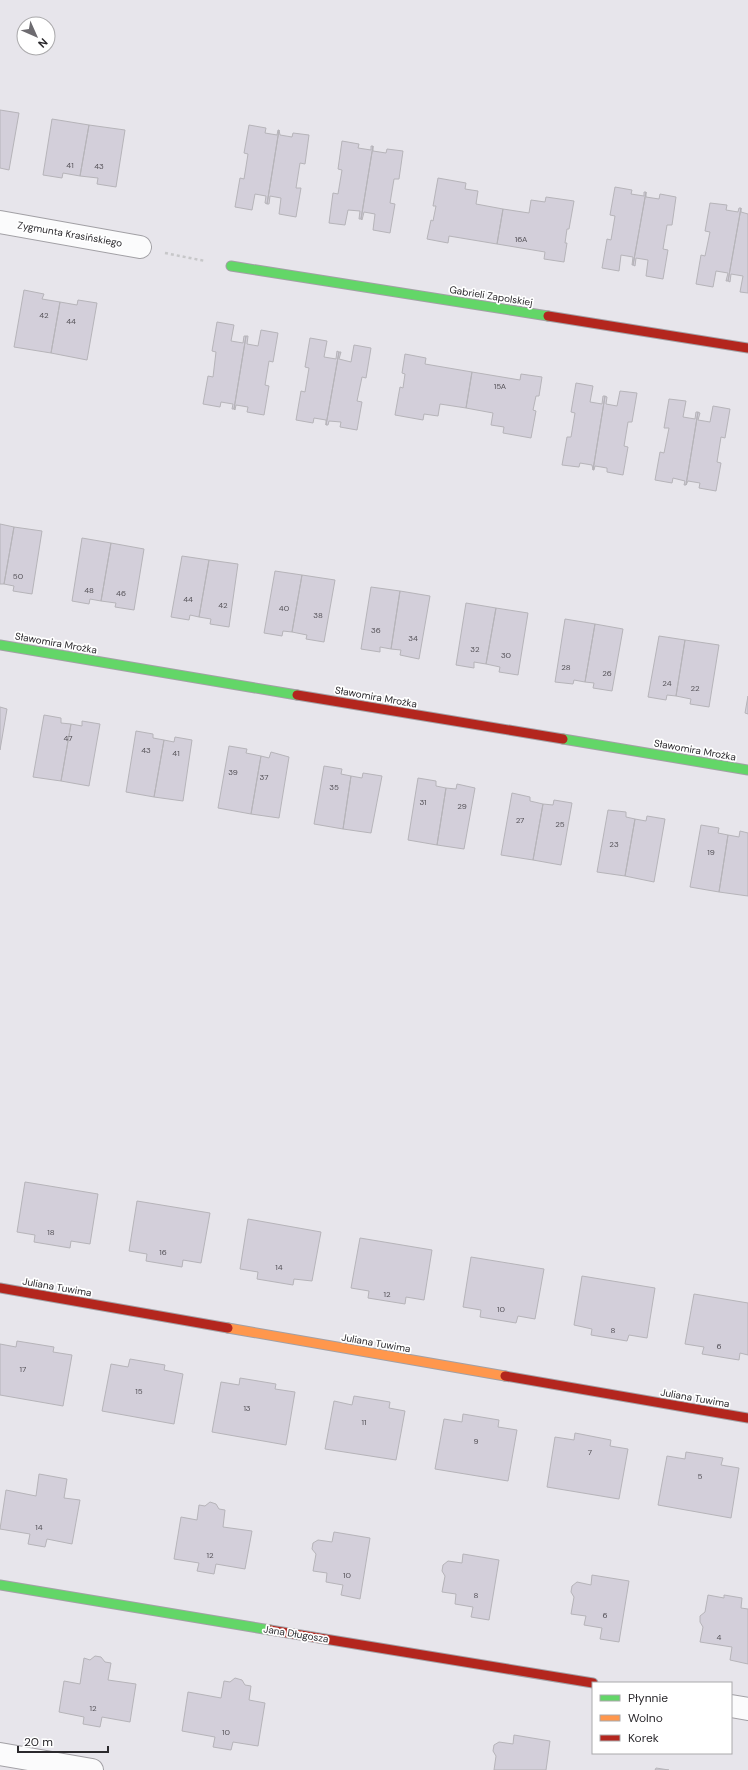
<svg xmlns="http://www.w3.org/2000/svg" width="748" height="1770" viewBox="0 0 748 1770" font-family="'DM Sans',sans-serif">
<rect width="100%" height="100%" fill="#e7e5eb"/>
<path fill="#d3cfda" stroke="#b6b4b9" d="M0 110 19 113 9 170 0 168Z
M52 119 89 125 80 176 63 173 62 178 43 175Z
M89 125 125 130 116 187 97 184 98 178 80 176Z
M249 125 266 128 265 133 277 135 278 130H279L267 204 265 203 266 196 255 194 252 210 235 207 240 178 244 179 248 154 244 153Z
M279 130 280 135 292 137 293 133 309 135 305 164 300 163 296 188H301L296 217 279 214 281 198 270 196 269 204H267Z
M342 141 359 144 358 148 371 150V146H373L361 219H359L360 211 348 210 345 225 329 223 333 193 338 194 342 170 338 169Z
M373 146V151L386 153 387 149 403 151 399 179H394L390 203 395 204 390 233 373 230 375 214 364 212 362 220 361 219Z
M438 178 466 183 465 189 478 191 476 204 503 209 497 244 449 236 448 243 427 239 431 220 433 221 436 206H433Z
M615 187 632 190 631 194 644 196V192H646L633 265H632L633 257 621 255 619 271 602 268 607 239 611 240 615 216 610 215Z
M646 192V197L659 199 660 194 676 197 672 225H667L663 249 668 250 663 279 646 276 648 260 636 258 635 266 633 265Z
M546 197 574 201 569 229H567L565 243H567L564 262 544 259 545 252 497 244 503 209 529 213 531 200 545 202Z
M710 203 727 205 726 210 738 212 739 208H741L728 281H726L728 273 716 271 713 287 696 284 701 255 705 256 710 232 705 231Z
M741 208V212L748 214V293L740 292 743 276 731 274 730 282 728 281Z
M24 290 44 294 42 299 60 302 51 353 14 347Z
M78 300 97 303 87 360 51 353 60 302 77 305Z
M217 322 234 325 231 341 243 343 244 336H246L234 409H232L233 404 221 402 220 407 203 404 208 376 213 377 216 352 212 351Z
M261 330 278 333 273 362 269 361 265 385 269 386 264 415 247 412 248 407 236 405 235 410 234 409 246 336H248L247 344 258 346Z
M310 338 327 341 324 357 336 359 337 351 339 352 326 425V420L314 418 313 423 296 420 301 391 305 392 309 368 305 367Z
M354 345 371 348 366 378 362 377 357 401 362 402 357 430 340 427 341 422 329 421 328 425H326L339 352H341L339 359 351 362Z
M405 354 426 358 425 364 472 372 466 408 440 404 438 416 424 414 423 420 395 415 400 387 403 388 405 374 402 373Z
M472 372 520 380 521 374 542 377 539 396H536L533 410 536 411 531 438 503 433 504 427 491 425 493 413 466 408Z
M576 383 593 386 590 402 602 404 603 396H605L593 470 592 465 580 463 579 467 562 465 567 437H571L575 413 571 412Z
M620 391 637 393 632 422H628L624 446 628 447 623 475 607 472V468L595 466 594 470H593L605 396 607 397 606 404 617 406Z
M669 399 686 401 683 417 695 419 696 412H698L686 485H684L685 481 673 478 672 483 655 480 660 452 664 453 669 428H664Z
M713 406 730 409 725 438 721 437 717 462 721 463 716 491 699 488 700 483 688 481 686 485 698 412 700 413 698 420 710 422Z
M0 524 14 527 4 584H0Z
M14 527 42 531 32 594 13 591 14 586 4 584Z
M82 538 111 543 101 601 90 599 89 604 72 601Z
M111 543 144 549 134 610 115 607 116 603 101 601Z
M182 556 209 560 199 617 190 615 189 620 171 617Z
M209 560 238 564 229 627 210 624 211 619 199 617Z
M275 571 302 575 292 632 283 631 282 636 264 633Z
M302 575 335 580 324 642 306 639 307 635 292 632Z
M371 587 400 591 391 649 380 647V652L361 649Z
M400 591 430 596 419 659 400 655 401 650 391 649Z
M466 603 496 608 486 664 474 662V668L456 665Z
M496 608 528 613 518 675 499 672 500 667 486 664Z
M565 619 595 624 585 682 574 680 573 684 555 682Z
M595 624 623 629 612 691 593 688 594 683 585 682Z
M659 636 685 640 676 696 667 695 666 700 648 697Z
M685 640 719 645 709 707 690 704 691 699 676 696Z
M748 696V714L745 713Z
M0 707 7 709 0 750Z
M44 715 61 718V723L71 724 61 781 33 777Z
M82 721 100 724 89 786 61 781 71 724 82 726Z
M136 731 153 734V738L164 740 154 797 126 792Z
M175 737 192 740 183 801 154 797 164 740 174 742Z
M229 746 247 749 246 753 261 756 251 814 218 808Z
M271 752 289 757 279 818 251 814 261 756 269 758Z
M324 766 342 769 341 774 351 776 343 829 314 824Z
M363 773 382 776 371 833 343 829 351 776 362 778Z
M418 778 436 781V786L446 788 437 845 408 840Z
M457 784 475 788 464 849 437 845 446 788 456 789Z
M512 793 530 797V801L543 804 533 860 501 855Z
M554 800 572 803 561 865 533 860 543 804 553 805Z
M608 810 626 812V817L635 819 625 876 597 872Z
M647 816 665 819 654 882 625 876 635 819 646 821Z
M701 825 719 828 718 833 728 835 719 892 690 887Z
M740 831 748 833V896L719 892 728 835 739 837Z
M25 1182 98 1194 90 1244 71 1241 70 1248 34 1242 35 1235 17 1232Z
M137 1201 210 1213 201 1263 183 1260 182 1267 146 1261 147 1254 129 1251Z
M248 1219 321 1232 312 1281 294 1279 293 1285 257 1279 258 1272 240 1269Z
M360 1238 432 1250 424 1300 406 1297 405 1304 368 1298 369 1291 351 1288Z
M471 1257 544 1269 535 1319 518 1316 516 1323 480 1317 481 1310 463 1307Z
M582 1276 655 1288 647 1338 629 1335 627 1341 591 1335 592 1329 574 1325Z
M694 1294 748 1303V1355L740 1353 739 1360 702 1354 704 1347 685 1344Z
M17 1341 54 1347 53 1352 72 1355 63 1406 0 1395V1344L16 1347Z
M130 1359 165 1365 164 1370 183 1374 174 1424 102 1411 111 1364 128 1367Z
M240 1378 276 1384 275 1389 295 1392 286 1445 212 1432 221 1382 239 1385Z
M354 1396 390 1402 389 1408 405 1411 396 1460 325 1449 334 1401 352 1405Z
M463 1414 499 1420 498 1427 517 1430 508 1481 435 1469 444 1419 462 1422Z
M575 1433 611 1440 610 1446 628 1449 619 1499 547 1487 555 1437 574 1440Z
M686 1452 723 1458 721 1465 739 1468 731 1518 658 1505 667 1456 685 1459Z
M39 1474 67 1479 64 1498 80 1500 72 1544 47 1539 45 1547 28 1544 30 1534 0 1529 6 1490 36 1496Z
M210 1502 216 1504 219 1509 225 1510 223 1527 252 1531 245 1569 216 1564 214 1574 197 1571 199 1563 174 1559 181 1517 197 1520 199 1505 205 1506Z
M334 1532 370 1538 360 1599 341 1595 343 1585 326 1582 327 1573 313 1571 316 1554 312 1549 313 1543 318 1540 332 1542Z
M463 1554 499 1560 489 1620 471 1617 473 1607 455 1604 456 1594 442 1592 445 1576 442 1571 443 1565 448 1561 462 1563Z
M592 1575 629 1581 619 1642 600 1639 602 1628 584 1625 586 1616 571 1614 574 1597 571 1592 572 1586 577 1582 591 1585Z
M708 1595 724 1598V1595L742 1598 741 1608 748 1609V1664L730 1660 732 1647 700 1642 703 1627 700 1622V1616L705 1612Z
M95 1656 101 1657 105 1662 111 1663 108 1680 136 1684 130 1722 102 1717 100 1727 83 1724 84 1717 59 1712 64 1681 80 1684 84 1658 90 1660Z
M235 1678 242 1680 245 1685 251 1686 249 1700 265 1703 258 1746 233 1742 231 1750 213 1747 215 1737 182 1731 188 1692 221 1698 224 1681 230 1682Z
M514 1735 550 1741 546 1770H494L496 1756 493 1751 494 1745 499 1742 513 1744Z
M656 1768 669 1770H655Z"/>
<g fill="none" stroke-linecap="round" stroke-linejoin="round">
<g stroke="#a2a0a5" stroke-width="24">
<path id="street" d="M0 222 140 247
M731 1706 748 1709
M0 1754 92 1770"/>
</g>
<g stroke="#a2a0a5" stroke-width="11">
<path id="fast" d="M231 266 548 316
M0 645 297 695
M563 739 748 770
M0 1585 270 1630"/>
</g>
<g stroke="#a2a0a5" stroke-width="11">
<path id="slow" d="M228 1328 505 1376"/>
</g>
<g stroke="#a2a0a5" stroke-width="11">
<path id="jam" d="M548 316 748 348
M297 695 563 739
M0 1288 228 1328
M505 1376 748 1418
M270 1630 593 1683"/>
</g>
<path stroke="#c7c7c9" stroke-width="2.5" stroke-dasharray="3 3" stroke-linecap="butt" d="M165 253 205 261"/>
<use href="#street" stroke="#fbfbfc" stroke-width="22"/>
<use href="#fast" stroke="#63d668" stroke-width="9"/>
<use href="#slow" stroke="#ff974d" stroke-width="9"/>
<use href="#jam" stroke="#b3261e" stroke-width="9"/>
</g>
<g text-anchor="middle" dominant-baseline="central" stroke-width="3.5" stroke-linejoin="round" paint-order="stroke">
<g font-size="8" fill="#555258">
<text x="70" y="165">41</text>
<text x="99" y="166">43</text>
<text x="521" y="239">16A</text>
<text x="44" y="315">42</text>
<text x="71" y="321">44</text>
<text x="500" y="386">15A</text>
<text x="18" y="576">50</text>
<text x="89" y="590">48</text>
<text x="121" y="593">46</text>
<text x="188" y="599">44</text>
<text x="223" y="605">42</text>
<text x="284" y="608">40</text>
<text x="318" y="615">38</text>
<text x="376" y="630">36</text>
<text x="413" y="638">34</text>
<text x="475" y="649">32</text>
<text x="506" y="655">30</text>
<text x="566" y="667">28</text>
<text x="607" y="673">26</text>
<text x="667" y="683">24</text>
<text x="695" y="688">22</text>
<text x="68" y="738">47</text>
<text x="146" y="750">43</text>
<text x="176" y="753">41</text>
<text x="233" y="772">39</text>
<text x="264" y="777">37</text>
<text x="334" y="787">35</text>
<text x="423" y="802">31</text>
<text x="462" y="806">29</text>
<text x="520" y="820">27</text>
<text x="560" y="824">25</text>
<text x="614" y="844">23</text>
<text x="711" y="852">19</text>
<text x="51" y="1232">18</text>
<text x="163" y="1252">16</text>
<text x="279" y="1267">14</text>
<text x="387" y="1294">12</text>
<text x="501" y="1309">10</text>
<text x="613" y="1330">8</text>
<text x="719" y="1346">6</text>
<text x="23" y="1369">17</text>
<text x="139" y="1391">15</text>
<text x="247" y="1408">13</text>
<text x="364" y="1422">11</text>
<text x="476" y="1441">9</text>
<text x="590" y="1452">7</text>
<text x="700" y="1476">5</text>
<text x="39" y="1527">14</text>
<text x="210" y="1555">12</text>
<text x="347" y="1575">10</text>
<text x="476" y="1595">8</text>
<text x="605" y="1615">6</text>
<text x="719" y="1637">4</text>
<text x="93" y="1708">12</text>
<text x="226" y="1732">10</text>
</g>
<g font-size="10" fill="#2b292d" stroke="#fff">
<text transform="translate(70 234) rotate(10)">Zygmunta Krasińskiego</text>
<text transform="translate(491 296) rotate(9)">Gabrieli Zapolskiej</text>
<text transform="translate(56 643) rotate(10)">Sławomira Mrożka</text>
<text transform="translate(376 697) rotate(10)">Sławomira Mrożka</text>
<text transform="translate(695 750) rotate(10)">Sławomira Mrożka</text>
<text transform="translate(57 1287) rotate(10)">Juliana Tuwima</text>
<text transform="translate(376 1343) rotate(10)">Juliana Tuwima</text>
<text transform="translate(695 1398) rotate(10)">Juliana Tuwima</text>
<text transform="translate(296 1634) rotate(9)">Jana Długosza</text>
</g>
</g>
<rect x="592" y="1682" width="140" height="72" fill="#ffffff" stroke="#aaa9ab"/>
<rect x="600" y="1695" width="20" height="6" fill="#63d668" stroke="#aaa9ab"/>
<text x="628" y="1702" font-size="12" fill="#2b292d">Płynnie</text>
<rect x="600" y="1715" width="20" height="6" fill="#ff974d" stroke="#aaa9ab"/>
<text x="628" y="1722" font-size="12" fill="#2b292d">Wolno</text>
<rect x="600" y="1735" width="20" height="6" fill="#b3261e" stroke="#aaa9ab"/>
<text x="628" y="1742" font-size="12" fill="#2b292d">Korek</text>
<g transform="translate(36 36) rotate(135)"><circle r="19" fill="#ffffff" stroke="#aaa9ab"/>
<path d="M0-3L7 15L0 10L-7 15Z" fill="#6d6b70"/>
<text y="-6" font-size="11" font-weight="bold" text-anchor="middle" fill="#2b292d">N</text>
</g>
<path d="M18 1746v6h90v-6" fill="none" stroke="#2b292d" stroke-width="2"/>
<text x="24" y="1746" font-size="12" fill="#2b292d" stroke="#ffffff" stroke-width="3" paint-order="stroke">20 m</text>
</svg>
